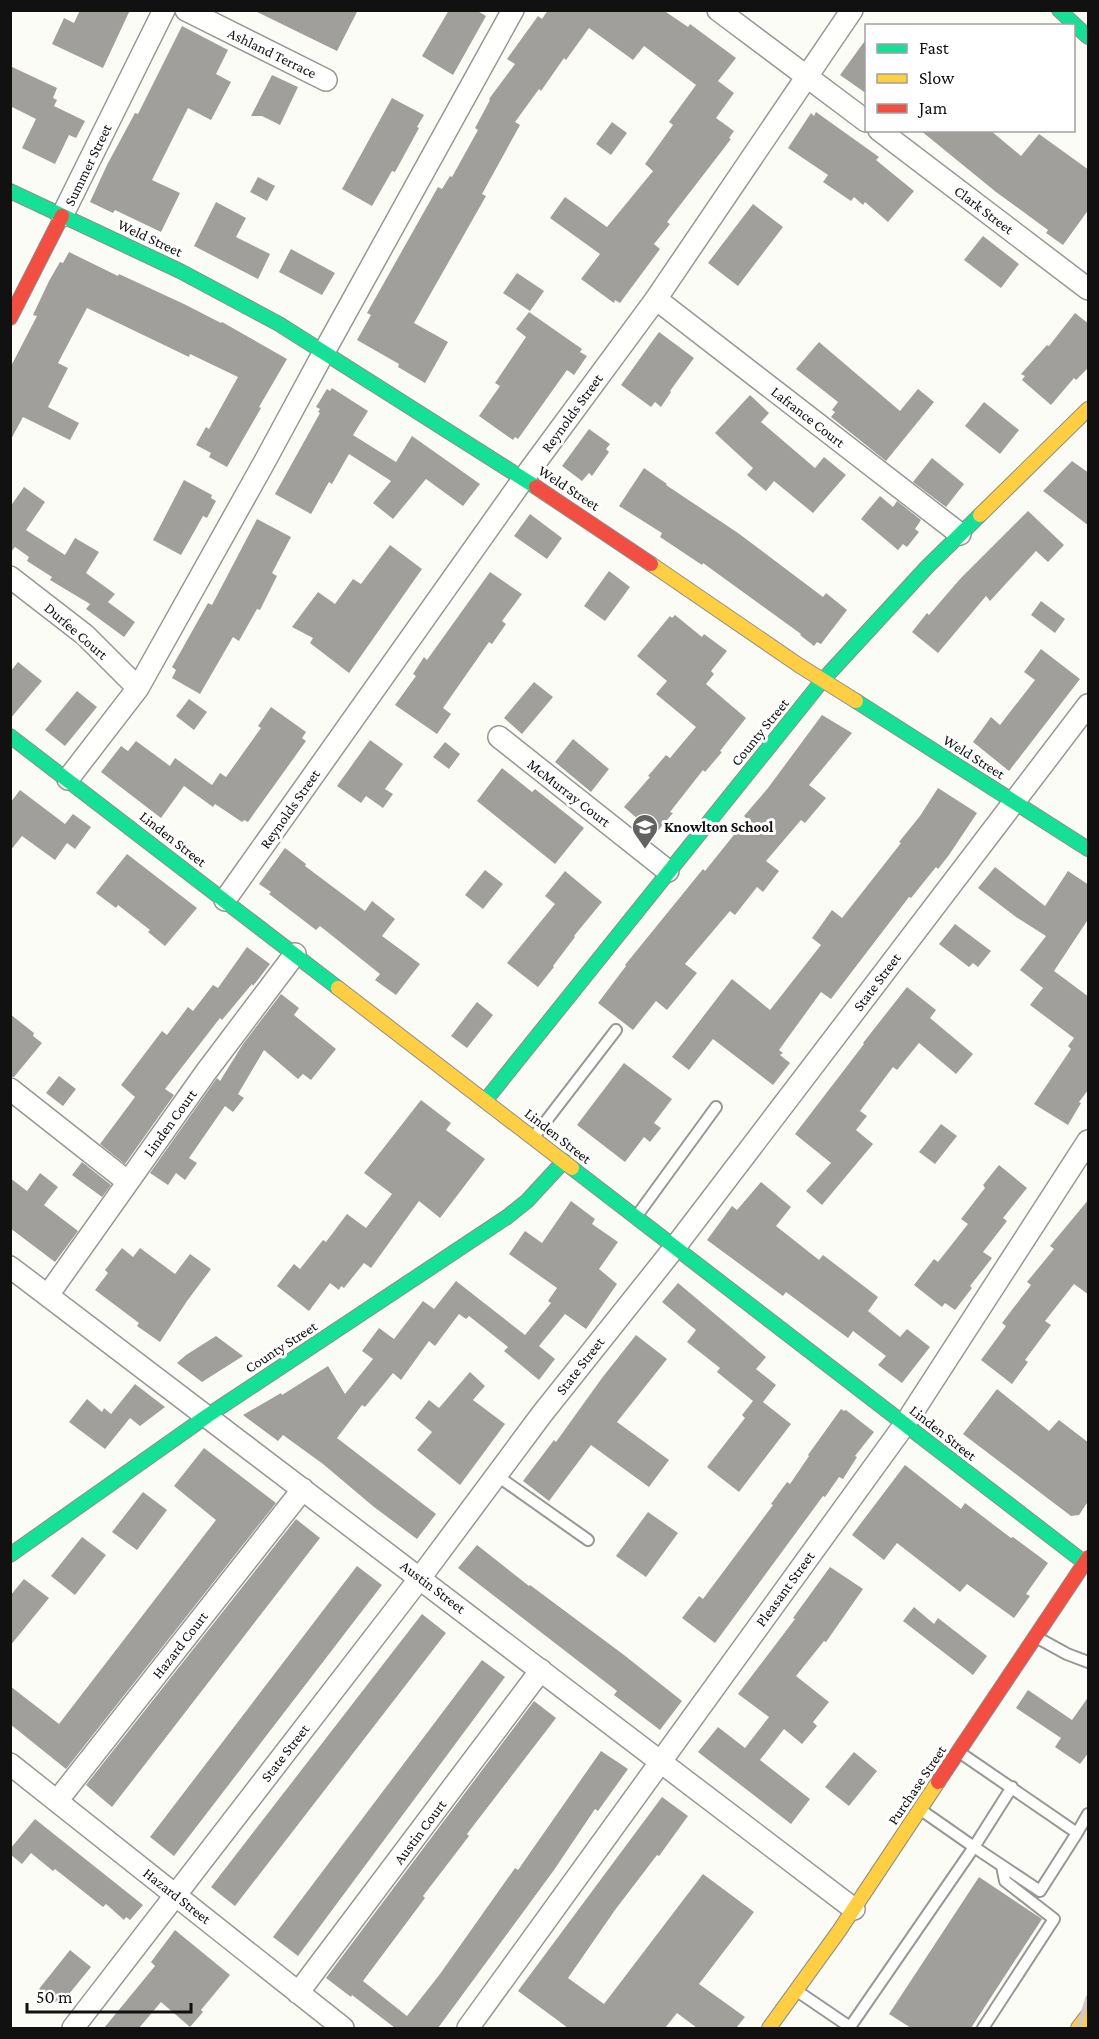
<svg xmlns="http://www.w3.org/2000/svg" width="1099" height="2039" viewBox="0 0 1099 2039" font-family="'Crimson Pro',serif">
<rect width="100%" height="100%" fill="#fcfcf7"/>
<path fill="#a19f9c" d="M80 10H130L103 68 52 44 64 18 74 23Z
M253 10H358L337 51Z
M449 10H476L486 16 453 75 422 56Z
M548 10H663L688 27 690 24 736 58 718 81 734 93 716 118 734 131 729 138 731 139 667 222 670 224 654 244 660 249 620 303 615 300 614 303 581 279 600 254 550 218 565 197 607 227 653 171 645 164 673 125 669 122 696 85 644 46 633 60 589 28 566 60 564 58 541 91 539 89 515 122 520 125 482 194 486 196 414 323 448 342 425 383 398 367 399 364 357 340 371 315 367 313 438 187 442 189 450 176 452 177 478 130 475 128 490 100 489 99 515 64 507 59 538 16 542 19Z
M182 26 228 50 216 74 231 82 211 120 188 108 152 180 180 193 161 232 115 210 113 213 90 202 107 165 135 113 138 114Z
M867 38V94L840 75Z
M10 66 57 88 53 98 57 100 54 106 85 121 76 138 69 135 55 164 22 148 36 119 10 106Z
M272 75 298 87 280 125 262 116H251Z
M392 98 424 115 417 127 419 128 395 172 392 171 372 206 342 189Z
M816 112 879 157 876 160 914 191 888 222 865 202 863 205 854 197 851 201 823 182 828 175 788 148 811 113 814 116Z
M612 122 627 133 611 155 596 144Z
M920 130H990L1021 156 1039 134 1089 170V209L1063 245 1046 233 1048 230 996 192Z
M258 177 275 186 267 201 250 192Z
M216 202 246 218 236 237 270 254 258 279 194 246Z
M753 204 783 227 738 286 708 263Z
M983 236 1019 264 1001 288 964 260Z
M291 249 335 273 322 295 279 272Z
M69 252 118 276 119 274 184 304 221 323 222 322 287 359 259 407 261 408 227 467 209 457 211 453 196 445 206 427 209 429 238 377 190 354 189 357 87 308 58 363 68 368 48 407 79 423 70 440 23 417 10 441V368L37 316 33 315 49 281 60 262 63 263Z
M517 273 544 291 530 311 503 293Z
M529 312 582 349 580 352 587 356 574 375 567 370 518 439 515 437 513 440 479 416 500 386 495 383 526 337 516 329Z
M1075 313 1089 324V367L1076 380 1074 378 1051 405 1022 380 1025 376 1021 374 1047 345 1049 346Z
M659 332 694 358 670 391 671 392 661 407 655 402 651 407 621 385Z
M819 342 900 411 918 389 934 402 886 461 831 417 835 412 832 410 838 402 796 369Z
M332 388 368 411 353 435 396 462 412 436 480 484 463 506 426 479 393 519 373 503 391 481 349 454 332 484 329 482 311 514 275 494 320 413 318 412 320 409 316 407 327 389 330 391Z
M750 395 769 413 761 422 815 468 824 457 846 475 813 513 774 481 766 491 747 475 753 468 715 433Z
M984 402 1019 430 1000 454 965 426Z
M589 429 610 444 606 449 609 452 592 476 589 473 582 481 562 466Z
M932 458 964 484 946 507 913 482Z
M1072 461 1089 473V526L1043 491Z
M644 468 667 484 666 485 738 533 823 597 826 593 847 610 821 644 817 642 814 646 800 635 801 634 703 563 702 565 660 537 662 533 619 506Z
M184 480 212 495 211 498 216 501 207 518 203 516 181 555 153 540Z
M24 487 45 502 26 530 65 555 75 538 99 552 86 573 115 594 108 602 135 622 124 637 86 609 90 604 50 580 52 577 27 561 29 557 15 547 10 553V507Z
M880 496 893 507 897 501 921 520 915 529 919 532 907 547 903 544 898 550 861 519Z
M1028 511 1064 545 1048 562 1036 551 990 601 986 596 938 653 912 632 927 613 929 615 960 579Z
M530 514 562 538 547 559 514 536Z
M257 519 291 537 272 573 277 576 260 610 257 609 239 641 233 637 200 694 172 678 176 670 172 667 208 603 212 605Z
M390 545 422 569 349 673 310 643 313 638 292 627 318 592 335 604 353 579 361 584Z
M609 571 630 587 605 621 584 606Z
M490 572 522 594 502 621 506 624 492 644 489 642 443 708 451 714 437 734 395 705 416 676 413 674 424 657 427 660Z
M1041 601 1065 619 1055 633 1031 615Z
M675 615 702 637 704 634 727 651 711 671 714 674 706 684 746 718 720 751 722 752 705 772 703 770 670 812 673 813 655 834 624 807 650 777 648 776 666 755 670 758 696 727 656 694 667 681 637 656 670 616 672 618Z
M1041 649 1080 679 1009 771 973 742 991 717 1000 725 1035 680 1024 672Z
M18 662 42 681 10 719V672Z
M534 682 553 697 522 734 504 718Z
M77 691 97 707 65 746 45 730Z
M189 699 207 712 194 730 176 716Z
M271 707 306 732 302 738 306 741 248 822 244 820 242 822 215 804 213 807 184 786 161 818 101 772 121 746 128 751 136 741 170 766 175 758 212 785 220 773 226 777 261 728 258 726Z
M822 715 852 733 809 785 826 798 805 823 801 820 766 861 779 871 763 892 757 887 735 915 730 911 685 964 697 973 667 1010 656 1001 633 1030 598 1003 626 966 625 965 703 869 705 871 745 821 747 819 744 816 768 788Z
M573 739 609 769 591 792 555 762Z
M370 740 403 764 385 789 393 794 383 808 366 796 361 803 337 786Z
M445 742 460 754 449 769 433 757Z
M502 768 532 792 535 789 584 828 555 864 477 801Z
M938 788 977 813 949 855 938 869 936 867 911 898 909 897 831 999 821 992 779 1050 783 1053 780 1055 790 1063 773 1085 713 1039 689 1070 672 1057 732 979 770 1010 821 945 812 938 832 910 842 918 901 843 899 842 920 816Z
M20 790 65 824 73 814 91 827 75 849 67 843 55 860 22 836 10 851V803Z
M285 848 306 864 305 866 365 911 372 901 395 919 382 936 420 964 396 995 375 980 380 974 320 926 316 930 269 894 271 892 259 884Z
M127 854 197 908 165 946 148 932 150 930 118 905 116 908 96 893Z
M995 867 1045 906 1068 871 1089 885V918L1054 971 1089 997 1088 1090 1079 1102 1081 1103 1068 1125 1034 1104 1071 1049 1068 1046 1074 1038 1030 1005 1043 988 1020 970 1046 936 1016 917 978 888Z
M485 870 503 884 483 909 465 895Z
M565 871 602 902 574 936 575 937 553 966 554 967 538 987 507 963 555 904 545 896Z
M955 924 991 951 978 967 973 963 969 967 939 944Z
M247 947 270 964 253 986 252 984 222 1020 220 1018 165 1089 174 1095 125 1164 100 1144 135 1097 121 1085 162 1031 167 1035 188 1007 193 1011 213 985 218 988Z
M907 987 936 1010 930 1018 973 1054 956 1074 919 1043 897 1070 893 1067 860 1111 867 1116 856 1130 873 1144 822 1205 806 1191 831 1163 795 1134 864 1044 863 1043Z
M281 994 299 1008 294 1015 336 1049 311 1080 303 1074 298 1079 264 1050 238 1094 244 1098 233 1112 225 1106 189 1158 197 1163 185 1180 176 1173 168 1185 150 1173 217 1078 220 1081 243 1044Z
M477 1002 493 1015 467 1048 451 1036Z
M10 1014 34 1033 33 1036 42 1043 14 1077 10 1076Z
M624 1063 672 1099 654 1123 661 1128 650 1142 644 1137 625 1162 577 1125Z
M59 1076 76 1089 63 1106 46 1093Z
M421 1100 451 1123 446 1130 485 1159 440 1218 419 1201 371 1268 364 1263 344 1288 341 1286 339 1290 330 1283 309 1311 277 1286 294 1264 300 1269 323 1240 326 1242 347 1214 366 1228 392 1194 364 1173Z
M941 1124 957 1136 935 1164 919 1152Z
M82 1162 111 1185 102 1197 72 1175Z
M999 1165 1027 1188 1003 1218 1007 1221 983 1252 992 1258 970 1286 972 1288 955 1310 945 1303 942 1307 914 1285 934 1259 938 1262 968 1224 961 1219 985 1188 983 1185Z
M40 1173 58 1187 44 1205 78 1231 55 1262 10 1228V1178L27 1191Z
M761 1182 791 1207 776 1226 819 1260 823 1255 878 1297 868 1311 900 1337 907 1329 930 1347 902 1383 878 1365 886 1356 853 1331 848 1338 786 1292 783 1296 707 1240 732 1206 737 1210Z
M1089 1199V1295L1074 1284 1045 1321 1051 1325 1025 1360 1028 1362 1012 1384 981 1360 1006 1326 1002 1323 1031 1285 1027 1282 1054 1249 1050 1246Z
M571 1201 595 1219 592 1224 618 1242 599 1269 617 1284 586 1329 565 1314 539 1346 555 1359 539 1380 504 1351 508 1347 469 1316 466 1319 459 1314 435 1346 429 1341 401 1380 393 1373 365 1407 362 1405 337 1438 436 1514 417 1539 374 1507 323 1464 283 1435 278 1441 243 1415 281 1393 282 1395 328 1366 345 1394 373 1359 362 1351 379 1328 394 1339 423 1301 434 1309 456 1281 525 1335 551 1303 548 1301 557 1288 509 1254 525 1231 542 1243Z
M122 1248 133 1257 140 1248 175 1274 190 1254 211 1269 187 1301 160 1342 137 1326 139 1323 95 1290 108 1273 105 1270Z
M678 1283 766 1357 756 1369 776 1385 763 1402 791 1424 739 1492 707 1467 745 1418 742 1415 753 1401 717 1372 720 1368 687 1342 696 1330 662 1302Z
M636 1335 667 1359 617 1422 669 1460 649 1487 591 1445 549 1501 523 1481 554 1440 556 1442 602 1378Z
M216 1336 243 1356 202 1382 177 1363 186 1355Z
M470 1372 485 1386 473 1400 505 1424 460 1485 417 1450 432 1432 415 1418 429 1400 439 1408Z
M135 1384 165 1407 140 1426 130 1418 105 1449 69 1422 87 1399 102 1412 104 1408 111 1414Z
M997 1389 1049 1431 1059 1420 1089 1443V1500L1079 1515 1071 1516 963 1434Z
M841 1409 844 1411 846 1410 874 1432 855 1456 857 1457 843 1479 839 1477 825 1497 823 1496 715 1643 682 1618 699 1596 703 1599 773 1505 771 1504 787 1482 790 1484 809 1456 808 1455Z
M204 1448 276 1503 66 1769 10 1724V1686L59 1724 216 1520 174 1486Z
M905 1465 961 1509 965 1503 1011 1538 1013 1537 1048 1563 1026 1594 1030 1596 1014 1618 967 1584 960 1592 897 1543 884 1560 852 1535Z
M143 1492 167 1510 137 1550 112 1532Z
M648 1512 678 1533 646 1577 616 1556Z
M296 1519 320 1538 112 1807 86 1785Z
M82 1537 106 1555 75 1595 51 1576Z
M477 1545 529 1586 530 1585 624 1655 682 1701 660 1730 614 1695 617 1691 458 1568Z
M357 1566 382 1585 174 1856 150 1837Z
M830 1567 863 1589 826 1642 824 1641 796 1676 829 1702 813 1722 817 1726 802 1744 784 1729 760 1760 810 1799 791 1824 698 1752 718 1727 745 1748 769 1717 738 1694 795 1619 793 1618Z
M24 1579 49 1598 10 1646V1596Z
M914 1607 934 1624 938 1618 987 1656 973 1675 903 1621Z
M422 1614 446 1633 235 1906 211 1887Z
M482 1660 505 1677 298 1956 273 1937Z
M1028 1690 1072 1720 1089 1696V1752L1080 1764 1055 1747 1061 1738 1016 1708Z
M534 1701 556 1718 467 1834 469 1836 423 1896 425 1898 363 1981 407 2016 440 1974 515 1868 518 1870 601 1751 628 1769 598 1811 595 1809 554 1870 438 2028H395L352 1995 351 1997 326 1978Z
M854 1752 877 1771 849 1806 825 1787Z
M662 1797 688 1816 659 1856 657 1855 615 1910 568 1978 604 2004 703 1874 754 1912 699 1984 745 2017 736 2028H697L677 2013 665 2028H568L518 1991Z
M35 1819 143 1905 130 1920 126 1917 124 1920 106 1904 103 1907 55 1869 53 1871 31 1853 22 1864 10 1854V1849Z
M979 1877 1042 1919 971 2028H911L889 2014Z
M175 1930 230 1975 201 2010 203 2012 190 2027 161 2002 139 2028H104L155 1966 151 1962Z
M70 1950 91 1967 60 2005 39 1989Z"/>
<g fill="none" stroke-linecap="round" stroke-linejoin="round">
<g stroke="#979795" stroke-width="14">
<path id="lane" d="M533 1138 616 1030
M636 1217 716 1107
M496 1475 588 1540
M1036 1637 1067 1654 1088 1662
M959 1752 1077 1833 1088 1814
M1012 1787 974 1847 1040 1891 1077 1833
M797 1991 850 2027 974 1847 921 1810
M983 2028 1054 1919 1005 1881 1002 1866"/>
</g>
<g stroke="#979795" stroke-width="24">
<path id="street" d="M186 10 326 80
M718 10 866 121
M879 130 1088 289
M62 216 164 10
M656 299 960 534
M10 577 85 635 138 688
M499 737 668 871
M68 779 138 688 265 461 324 352 513 10
M225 900 524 478 656 299 852 10
M10 1089 128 1182
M10 1267 854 1909
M48 1295 206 1072 295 954
M10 1764 343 2028
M57 1801 303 1489
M298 1993 541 1670
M73 2028 420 1578 542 1414 675 1247 1088 705
M468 2028 905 1424 1088 1141"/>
</g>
<g stroke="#8d8d8b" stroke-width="16">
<path id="fast" d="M1059 10 1088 37
M10 191 180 271 279 324 536 487
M856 701 1088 849
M10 736 338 988
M485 1101 822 681 927 567 980 515
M572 1168 1085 1563
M10 1555 207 1416 507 1217 527 1201 564 1161"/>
</g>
<g stroke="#8d8d8b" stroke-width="16">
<path id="slow" d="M980 515 1088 409
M651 564 800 666 856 701
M338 988 572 1168
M769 2028 839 1931 938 1782
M1078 2028 1088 2015"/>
</g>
<g stroke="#8d8d8b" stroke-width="16">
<path id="jam" d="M10 318 62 216
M536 487 651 564
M938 1782 1088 1558"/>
</g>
<use href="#lane" stroke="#fffffe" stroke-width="10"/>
<use href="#street" stroke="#fffffe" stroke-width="21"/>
<use href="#fast" stroke="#16e098" stroke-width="14"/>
<use href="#slow" stroke="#ffcf43" stroke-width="14"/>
<use href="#jam" stroke="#f24e42" stroke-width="14"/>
<path stroke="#d9c6c6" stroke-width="4.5" d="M1078 2028 1088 1997"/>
</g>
<defs>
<g id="school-pin" transform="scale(1.35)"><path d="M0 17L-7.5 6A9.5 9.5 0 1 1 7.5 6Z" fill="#636362" stroke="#fff"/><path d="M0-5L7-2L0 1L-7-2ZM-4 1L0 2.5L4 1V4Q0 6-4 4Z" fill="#fff"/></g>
</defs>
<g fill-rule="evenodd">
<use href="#school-pin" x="645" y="827"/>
</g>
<g text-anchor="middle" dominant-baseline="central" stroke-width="6" stroke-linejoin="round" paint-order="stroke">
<g font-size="15" fill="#111" stroke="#fff">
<text transform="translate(272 53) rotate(26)">Ashland Terrace</text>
<text transform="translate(88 165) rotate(-64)">Summer Street</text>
<text transform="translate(984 210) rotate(37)">Clark Street</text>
<text transform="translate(150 238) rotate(25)">Weld Street</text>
<text transform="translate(572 413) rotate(-54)">Reynolds Street</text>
<text transform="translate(808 417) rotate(38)">Lafrance Court</text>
<text transform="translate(569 488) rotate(33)">Weld Street</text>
<text transform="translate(76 631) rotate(41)">Durfee Court</text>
<text transform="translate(760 732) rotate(-51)">County Street</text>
<text transform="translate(974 757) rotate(32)">Weld Street</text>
<text transform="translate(569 793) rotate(38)">McMurray Court</text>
<text transform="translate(290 809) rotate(-55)">Reynolds Street</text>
<text transform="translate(173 839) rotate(38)">Linden Street</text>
<text transform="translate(877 982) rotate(-53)">State Street</text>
<text transform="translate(170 1123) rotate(-54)">Linden Court</text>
<text transform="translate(558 1136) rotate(38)">Linden Street</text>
<text transform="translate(281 1347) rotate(-33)">County Street</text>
<text transform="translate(580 1366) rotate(-52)">State Street</text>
<text transform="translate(943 1433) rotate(38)">Linden Street</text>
<text transform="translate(433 1587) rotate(37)">Austin Street</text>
<text transform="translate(785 1589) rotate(-54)">Pleasant Street</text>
<text transform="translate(180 1645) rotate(-52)">Hazard Court</text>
<text transform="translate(285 1753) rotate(-52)">State Street</text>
<text transform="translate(917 1785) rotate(-56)">Purchase Street</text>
<text transform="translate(420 1832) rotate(-53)">Austin Court</text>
<text transform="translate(177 1896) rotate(38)">Hazard Street</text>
</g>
<g font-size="15" font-weight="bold" fill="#111" stroke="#fff" text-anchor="start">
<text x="664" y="827">Knowlton School</text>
</g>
</g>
<rect width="1099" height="2039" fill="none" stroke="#111111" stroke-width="24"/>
<rect x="865" y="24" width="210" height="108" fill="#ffffff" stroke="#a0a0a0" stroke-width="1.5"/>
<rect x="877" y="44" width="30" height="9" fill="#16e098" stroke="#a0a0a0" stroke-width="1.5"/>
<text x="919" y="54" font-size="18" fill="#111111">Fast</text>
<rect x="877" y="74" width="30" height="9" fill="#ffcf43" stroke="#a0a0a0" stroke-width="1.5"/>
<text x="919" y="84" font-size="18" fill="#111111">Slow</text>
<rect x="877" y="104" width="30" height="9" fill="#f24e42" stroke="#a0a0a0" stroke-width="1.5"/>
<text x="919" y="114" font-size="18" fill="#111111">Jam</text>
<path d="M27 2003v9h164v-9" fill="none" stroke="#111111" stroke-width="3"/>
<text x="36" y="2003" font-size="18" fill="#111111" stroke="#ffffff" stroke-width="4.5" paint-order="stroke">50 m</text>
</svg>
